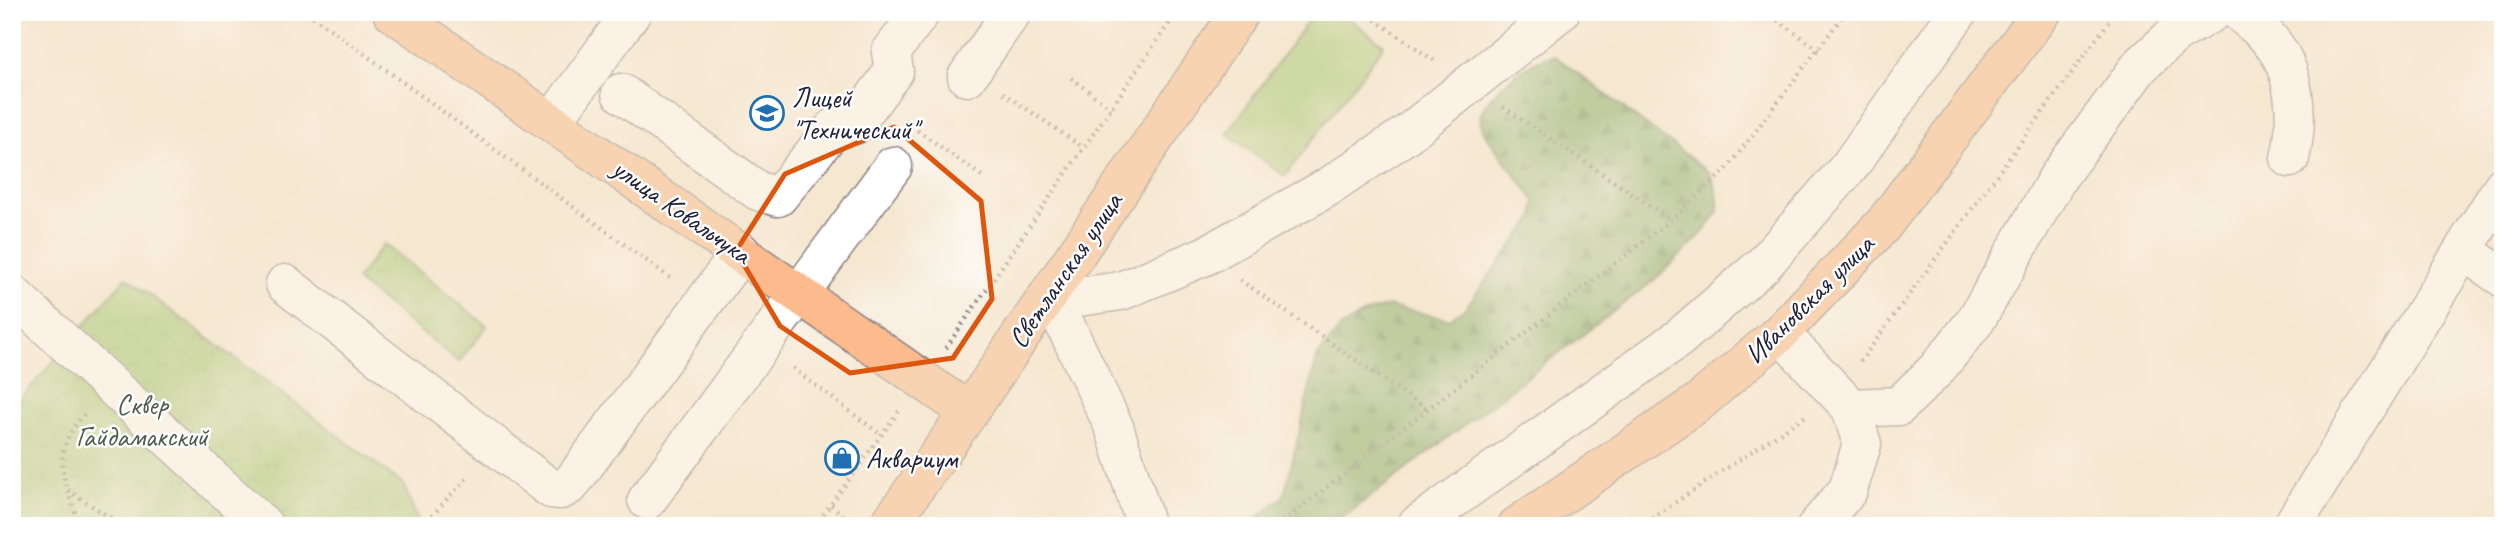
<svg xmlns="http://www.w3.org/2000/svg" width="2515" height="538" viewBox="0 0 2515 538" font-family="Caveat,sans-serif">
<defs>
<pattern id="forest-firs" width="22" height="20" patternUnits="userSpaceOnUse" patternTransform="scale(1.75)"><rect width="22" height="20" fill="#80ac65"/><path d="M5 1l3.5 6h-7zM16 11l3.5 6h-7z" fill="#688c54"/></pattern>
<pattern id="park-crowns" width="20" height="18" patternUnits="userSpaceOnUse" patternTransform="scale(1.75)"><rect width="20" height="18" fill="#a1c873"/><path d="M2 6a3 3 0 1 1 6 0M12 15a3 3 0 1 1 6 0" fill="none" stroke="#8aac64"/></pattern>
</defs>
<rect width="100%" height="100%" fill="#fff"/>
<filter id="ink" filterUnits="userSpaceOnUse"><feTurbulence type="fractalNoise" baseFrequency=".0143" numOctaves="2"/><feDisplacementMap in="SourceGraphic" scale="14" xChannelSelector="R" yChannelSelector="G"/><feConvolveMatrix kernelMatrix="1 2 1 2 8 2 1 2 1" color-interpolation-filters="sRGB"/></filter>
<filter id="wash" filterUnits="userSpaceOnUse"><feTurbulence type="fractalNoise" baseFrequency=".00686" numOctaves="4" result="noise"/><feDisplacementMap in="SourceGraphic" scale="28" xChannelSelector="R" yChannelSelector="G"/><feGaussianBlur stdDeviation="1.57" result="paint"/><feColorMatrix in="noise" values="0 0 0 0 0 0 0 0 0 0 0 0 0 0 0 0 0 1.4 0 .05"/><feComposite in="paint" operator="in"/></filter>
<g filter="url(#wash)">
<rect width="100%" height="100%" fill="#f5e7d0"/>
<path fill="#a1c873" stroke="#627557" stroke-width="2" d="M1314 12H1340L1384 45 1285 176 1227 134Z"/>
<path fill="url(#forest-firs)" stroke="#516750" stroke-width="2" d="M1555 56 1710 173C1714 184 1720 197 1718 210 1714 227 1666 268 1652 282L1332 526H1247L1284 496 1317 357 1339 329 1360 315 1387 306 1449 319 1465 308 1534 217 1535 201 1487 137C1482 129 1478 120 1482 111 1493 89 1531 57 1555 56Z"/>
<path fill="url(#park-crowns)" stroke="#627557" stroke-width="2" d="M384 244 487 326 459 362 356 280Z
M126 277 403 484 420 526H12V409Z"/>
</g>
<g filter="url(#ink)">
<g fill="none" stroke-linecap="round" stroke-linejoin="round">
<g stroke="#8c8486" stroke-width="41">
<path id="minor" d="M2239 12C2248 20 2260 28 2268 38 2297 69 2299 120 2290 158
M967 77 1012 12
M621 93 758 191 778 197 835 127 854 125 894 71 891 52 921 12
M552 122 632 12
M2464 251 2503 278
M285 284 551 489 561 490 570 485 741 252
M1050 293 1078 297 1121 291 1205 256 1330 186 1407 134 1560 12
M1050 293 1114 427 1146 526
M12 294 264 526
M1780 333 1851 408
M647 500 893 166
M1416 526 1679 338 1763 265 1849 167 1958 12
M1817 526 1848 490 1862 444 1851 408 1899 406 1936 370 1976 320 2058 177 2140 66 2175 34 2213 12
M2292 526 2503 186"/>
</g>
<g stroke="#8c8486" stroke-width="41">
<path id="major" d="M392 12 969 412
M888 526 969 412 1240 12
M1517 526 1699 402 1780 333 1883 225 2042 12"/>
</g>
<path stroke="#8c8486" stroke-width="4.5" stroke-dasharray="2 5" stroke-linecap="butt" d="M307 12 673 280
M1363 12 1435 61
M1766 12 1819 50
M1071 78 1112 109
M1003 93 1084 148
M1503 107 1671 220
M906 122 983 177
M1240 280 1428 410
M946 348 1177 12
M1860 362 2116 12
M793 368 881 435
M68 490 123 526
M831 505 850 521
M80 526C64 479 48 456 84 414
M422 526 470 475
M815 526 899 411
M1277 526 1671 220 1726 170 1846 12
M1640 526 1805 416"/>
<use href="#minor" stroke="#fff" stroke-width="38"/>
<use href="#major" stroke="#fbbb8c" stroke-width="38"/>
</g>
</g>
<path d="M0 0H2515V538H0ZM894 127 981 201 992 299 953 358 850 373 780 326 736 251 785 174Z" fill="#f5e7d0" fill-opacity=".55" fill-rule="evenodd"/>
<path fill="none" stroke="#de560e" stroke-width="5" stroke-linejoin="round" d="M894 127 981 201 992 299 953 358 850 373 780 326 736 251 785 174Z"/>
<defs>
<g id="school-ring" transform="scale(1.75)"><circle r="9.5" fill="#fff" stroke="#1f6fb2" stroke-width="1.5"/><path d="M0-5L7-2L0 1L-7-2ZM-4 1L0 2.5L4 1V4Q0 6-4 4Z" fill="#1f6fb2"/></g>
<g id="shop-ring" transform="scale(1.75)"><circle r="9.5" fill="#fff" stroke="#1f6fb2" stroke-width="1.5"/><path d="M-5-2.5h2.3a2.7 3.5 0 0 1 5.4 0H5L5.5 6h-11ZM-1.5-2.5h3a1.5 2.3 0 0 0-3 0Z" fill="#1f6fb2"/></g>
</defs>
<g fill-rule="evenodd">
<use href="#school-ring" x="767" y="113"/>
<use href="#shop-ring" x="842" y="458"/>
</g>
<g text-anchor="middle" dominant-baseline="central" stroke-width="5" stroke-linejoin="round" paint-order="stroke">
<g font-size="28" fill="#22223b" stroke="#fff" text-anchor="start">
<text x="792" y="97">Лицей<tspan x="792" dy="32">"Технический"</tspan></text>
<text x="866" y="458">Аквариум</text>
</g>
<g font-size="28" fill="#22223b" stroke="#fff">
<text transform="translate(682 211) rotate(35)">улица Ковальчука</text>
<text transform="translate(1065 270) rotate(-56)">Светланская улица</text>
<text transform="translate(1809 299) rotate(-45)">Ивановская улица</text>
</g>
<g font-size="28" fill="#4e5c4f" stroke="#fff">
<text x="142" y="404">Сквер<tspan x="142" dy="32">Гайдамакский</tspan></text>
</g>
</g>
<rect width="2515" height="538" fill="none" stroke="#fff" stroke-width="42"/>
</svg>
